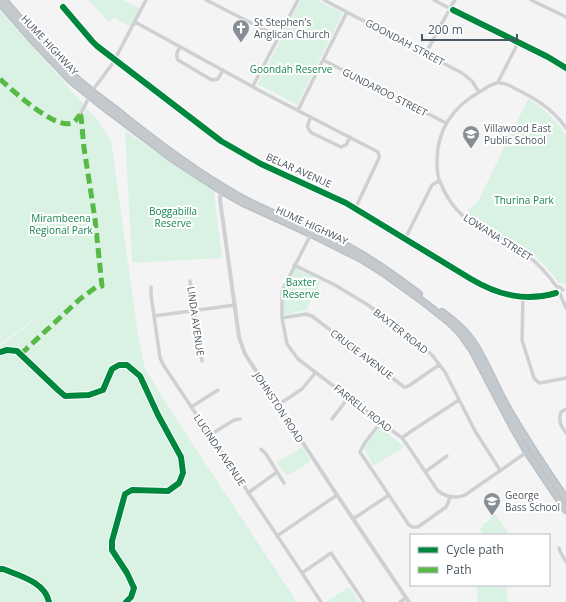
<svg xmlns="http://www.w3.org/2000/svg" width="566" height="602" viewBox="0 0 566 602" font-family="'Open Sans',sans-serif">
<rect width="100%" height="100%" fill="#f4f4f4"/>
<path fill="#d9f2e3" d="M88 0H122L140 8 130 27 114 17 109 22Z
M301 0H317L343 13 297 105 258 84Z
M0 10 99 122 111 140 138 335 145 369 182 428 297 602H0V346L63 299 0 344Z
M528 99C544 108 556 120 566 135V284H564L559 283C548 268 535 254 519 245 502 234 481 228 466 214L478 201Z
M125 131 214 191 222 258 132 263Z
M295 267 321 281 306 310 284 315 283 296 284 289Z
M380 427 404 447 373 466 364 448Z
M302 447 311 461 287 476 277 463Z
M495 514 508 533 505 535 504 534 501 535 500 533 497 535H483L480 529 483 527 482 525 491 519 490 517Z
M477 585H506L508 602H478Z
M349 587 359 601 358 602H326Z"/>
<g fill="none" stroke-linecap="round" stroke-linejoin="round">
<g stroke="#b9bec3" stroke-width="8">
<path id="trunk" d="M4 0C27 27 50 54 76 78 91 92 109 104 125 117 162 146 199 174 240 197 270 214 304 225 336 240 366 255 393 274 419 294
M0 3 36 44 71 81 101 105 174 160 220 190 243 203 311 234 363 260 382 272 425 303 449 322 460 333 472 350 512 426 527 452 566 510
M442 312C453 320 463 328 471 339 485 358 493 382 505 403 523 436 545 468 566 499"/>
</g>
<path stroke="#ced0d2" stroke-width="3.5" d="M206 0 279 37
M324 0 462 73 472 81 479 92
M434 0 447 7
M531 0 566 17
M451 6 455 0
M63 7 92 41 97 46 221 141 261 164 346 203 471 279C498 295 525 302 556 293
M453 10 548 57 566 68
M135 22 266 94 378 152 379 156V158L355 209
M180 47C178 51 175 55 178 60L210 79 213 80 218 79 223 70
M426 53 448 12
M323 60 446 123
M498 82 518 43
M253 86 298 0
M298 110 347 12
M80 115 92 91 113 63 146 0
M311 117C308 123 305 128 312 133L341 147 346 145 350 137
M311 234 282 291V318L287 344 298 359 402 438 408 446 438 491C446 497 455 499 465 495L527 452
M405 239 432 185 439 181
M294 265 335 285 368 305 423 347 432 355 445 372 475 431 500 470
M190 281 194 311 202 361
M151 287V295L160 358 164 366 302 573 321 602
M557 287C546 272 534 259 519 249 484 226 458 226 440 182 437 176 437 168 437 161 437 129 454 106 481 91 486 88 491 84 497 83 503 82 509 85 514 88 535 98 553 109 566 128
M557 287H560L563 290
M560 294 566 308
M523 297 522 340 534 378 538 382 540 383 566 378
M154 316 235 305
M282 318 306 314 312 316 404 387H406L410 385 439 365
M278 405 302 389 316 372
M191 407 218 390
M566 409 561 412C558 421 561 426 566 433
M332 419 348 398
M380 423 364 444 360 452 409 525 413 527H418L446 507 448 503 450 497
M210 435 234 420 240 419
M402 438 410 432 459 400
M261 449 266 454 284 483
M425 472 447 456
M248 493 277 472
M353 519 389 495
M277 536 337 495
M559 548 560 551 566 562
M302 573 331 553 364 602
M400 602 406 598"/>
<path stroke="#ced0d2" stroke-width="4" d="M221 188 220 200 239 337 245 354 337 495 409 602"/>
<use href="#trunk" stroke="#c4c9cd" stroke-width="5.5"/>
<path stroke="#58b947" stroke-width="5" stroke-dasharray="10 5" stroke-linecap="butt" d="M0 79C12 90 55 130 72 123 76 122 77 117 80 115
M21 354 80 299 96 287 102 286 95 219 84 148 81 116 80 115"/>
<g stroke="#fff" stroke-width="8">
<path id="cycleway" d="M63 7 92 41 97 46 221 141 261 164 346 203 471 279C498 295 525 302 556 293
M453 10 548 57 566 68
M0 352 7 350 17 351 58 390 65 396 89 395 103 390 112 369 119 365H127L140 376 158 415 181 457 183 473 179 483 168 491 132 490 125 494 112 541V550L127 573 134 588 131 597 126 602
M0 569H3C20 576 45 582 49 602"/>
</g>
<use href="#cycleway" stroke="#00873e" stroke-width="6"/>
</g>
<defs>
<g id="church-pin" transform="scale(0.9)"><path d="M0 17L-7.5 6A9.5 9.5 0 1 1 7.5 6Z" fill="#868d94" stroke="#fff"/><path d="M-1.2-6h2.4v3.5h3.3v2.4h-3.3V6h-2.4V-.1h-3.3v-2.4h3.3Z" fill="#fff"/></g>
<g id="school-pin" transform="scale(0.9)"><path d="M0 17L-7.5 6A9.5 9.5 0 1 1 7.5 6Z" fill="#868d94" stroke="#fff"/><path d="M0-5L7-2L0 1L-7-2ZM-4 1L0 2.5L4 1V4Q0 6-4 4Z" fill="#fff"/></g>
</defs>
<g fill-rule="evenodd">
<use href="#church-pin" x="241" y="28"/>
<use href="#school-pin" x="471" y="134"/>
<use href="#school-pin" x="492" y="501"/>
</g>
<g text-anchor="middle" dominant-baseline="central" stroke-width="4" stroke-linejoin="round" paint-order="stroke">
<g font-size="10" fill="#4a5661" stroke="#fff" text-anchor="start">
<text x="254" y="22">St Stephen's<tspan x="254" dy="12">Anglican Church</tspan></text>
<text x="484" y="128">Villawood East<tspan x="484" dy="12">Public School</tspan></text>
<text x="505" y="495">George<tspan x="505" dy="12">Bass School</tspan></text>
</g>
<g font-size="10" fill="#4a5661" stroke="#fff">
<text transform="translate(405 42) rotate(28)">GOONDAH STREET</text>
<text transform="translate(50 45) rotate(47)">HUME HIGHWAY</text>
<text transform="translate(385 92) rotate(27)">GUNDAROO STREET</text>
<text transform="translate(299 170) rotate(24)">BELAR AVENUE</text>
<text transform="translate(312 225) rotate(25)">HUME HIGHWAY</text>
<text transform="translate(498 237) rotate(32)">LOWANA STREET</text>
<text transform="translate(196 321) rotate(82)">LINDA AVENUE</text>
<text transform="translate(401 331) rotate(38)">BAXTER ROAD</text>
<text transform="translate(362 354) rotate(37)">CRUCIE AVENUE</text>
<text transform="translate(279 407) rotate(57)">JOHNSTON ROAD</text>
<text transform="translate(363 408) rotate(38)">FARRELL ROAD</text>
<text transform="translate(220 450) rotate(56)">LUCINDA AVENUE</text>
</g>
<g font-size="10" fill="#17864f" stroke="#fff">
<text x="291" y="69">Goondah Reserve</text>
<text x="524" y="200">Thurina Park</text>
<text x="173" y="211">Boggabilla<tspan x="173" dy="12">Reserve</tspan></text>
<text x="61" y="218">Mirambeena<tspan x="61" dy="12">Regional Park</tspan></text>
<text x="301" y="282">Baxter<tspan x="301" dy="12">Reserve</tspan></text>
</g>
</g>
<rect x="410" y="534" width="140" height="52" fill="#ffffff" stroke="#b7bbc0"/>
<rect x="418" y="547" width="20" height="6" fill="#00873e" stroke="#b7bbc0"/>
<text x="446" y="554" font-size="12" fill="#4a5661">Cycle path</text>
<rect x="418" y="567" width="20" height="6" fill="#58b947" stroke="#b7bbc0"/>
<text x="446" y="574" font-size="12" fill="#4a5661">Path</text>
<path d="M422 34v6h95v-6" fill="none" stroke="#4a5661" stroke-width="2"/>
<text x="428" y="34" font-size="12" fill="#4a5661" stroke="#ffffff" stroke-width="3" paint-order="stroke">200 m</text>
</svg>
